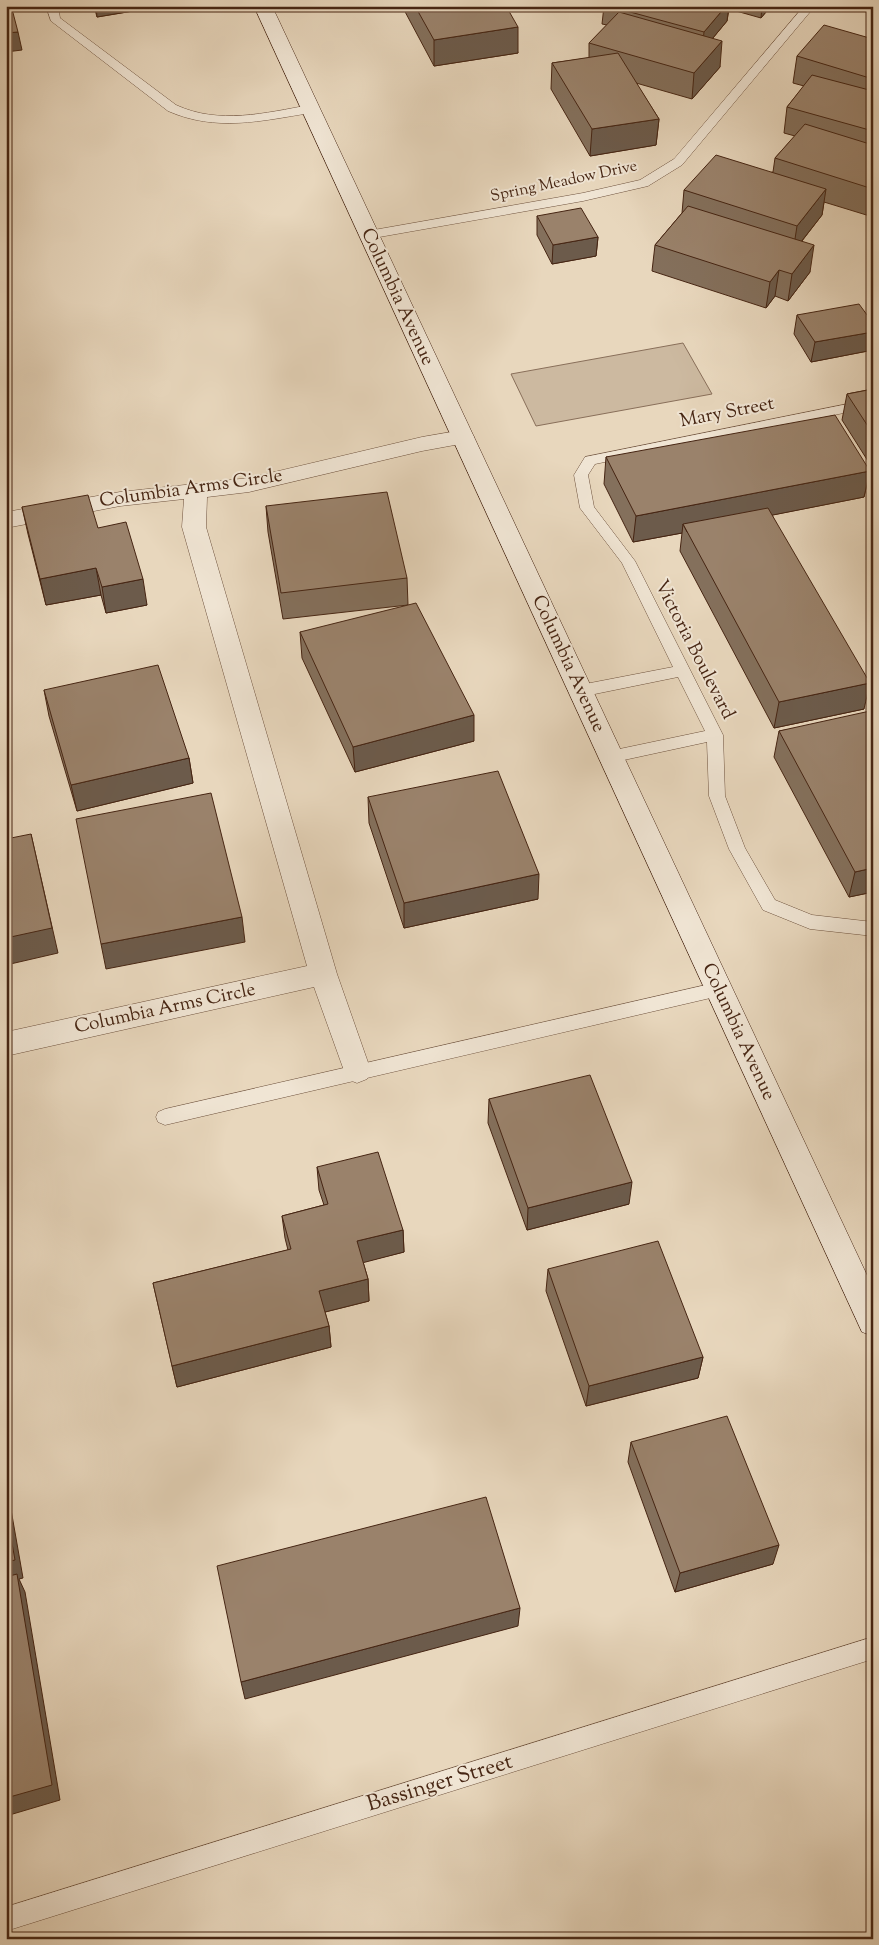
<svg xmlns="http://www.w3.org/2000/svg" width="879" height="1945" viewBox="0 0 879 1945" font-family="'Sorts Mill Goudy',serif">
<rect width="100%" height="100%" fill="#e8d7bd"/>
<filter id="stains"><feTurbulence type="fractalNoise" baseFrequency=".004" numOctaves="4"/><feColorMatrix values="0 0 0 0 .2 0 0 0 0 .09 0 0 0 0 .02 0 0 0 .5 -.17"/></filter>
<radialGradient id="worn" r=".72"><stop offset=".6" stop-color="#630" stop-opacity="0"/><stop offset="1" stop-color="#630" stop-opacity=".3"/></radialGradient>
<path fill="#ccb9a0" stroke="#896f5a" d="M683 343 712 394 536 426 511 374Z"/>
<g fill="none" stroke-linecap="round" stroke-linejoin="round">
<g stroke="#6e523e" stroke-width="1">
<path id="lane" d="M46 6H58L60 18 176 105C219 125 265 113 310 105L316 109 310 113C261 121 216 132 168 111L51 21Z
M804 6H815L682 165 648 186 583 201 368 239 362 235 368 231 583 193 640 180 674 159Z
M873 399V407L595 464 588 475 594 507 635 561 723 735 725 796 745 848 775 900 812 915 873 922V936L810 929 763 910 729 849 709 796 707 742 610 763 604 761 602 757 604 753 610 751 705 731 678 677 580 697 574 695 572 691 574 687 580 685 673 667 622 563 580 508 574 475 585 457Z
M719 982 725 984 728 989 725 994 719 996 165 1125 158 1122 156 1117 158 1112 165 1109Z
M873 1637V1659L6 1931V1907Z"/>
</g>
<g stroke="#6e523e" stroke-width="1">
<path id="street" d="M463 430 471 432 474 437 471 442 422 451 249 492 207 497 206 527 337 974 371 1071 367 1079 357 1083 347 1079 314 987 6 1056V1032L307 966 182 527 184 499 120 506 6 528V512L120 492 249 478 422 437Z"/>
</g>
<g stroke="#462513" stroke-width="1">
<path id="secondary" d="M254 6H272L873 1288V1336L862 1332Z"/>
</g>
<use href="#lane" fill="#f0e5d4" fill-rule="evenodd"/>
<use href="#street" fill="#f0e5d4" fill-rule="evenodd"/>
<use href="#secondary" fill="#f0e5d4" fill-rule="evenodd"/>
</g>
<path fill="#84705c" stroke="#462513" d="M94 6H133V11L97 17Z
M402 6H506L518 53 434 66Z
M604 6H771L761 18 729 9 727 21 713 38 720 67 692 99 636 83 659 119 656 145 590 156 551 89 552 63 589 58V43L607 25 602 24Z
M873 39V217L824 202 822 215 802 241 810 272 788 301 775 296 766 308 652 271 655 245 682 213 684 190 773 172 775 158 795 136 784 133 787 107 804 86 793 83 797 56Z
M537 216 598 237 596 256 552 264 537 235Z
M797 315 873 323V350L811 362 794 334Z
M873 389V469L842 420 847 394Z
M606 457 870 471 864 497 772 515 864 709 774 728 680 551 682 533 633 542 604 484Z
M266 506 407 578 408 605 283 619 268 532Z
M22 507 98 528 147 605 106 613 101 595 46 605 28 534Z
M300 632 474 741 355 772 302 658Z
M44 690 189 758 193 783 77 811 49 716Z
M873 716V892L849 897 774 757 779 731Z
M368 797 538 899 404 928 369 823Z
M489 1099 629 1204 527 1230 488 1123Z
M317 1167 403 1230 404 1252 363 1262 368 1279 369 1301 325 1312 329 1326 331 1347 177 1387 153 1283 288 1250 285 1238 282 1216 324 1205 319 1190Z
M548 1269 703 1357 698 1378 586 1406 546 1291Z
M631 1442 773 1564 675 1592 628 1462Z"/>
<path fill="#6c5b4b" stroke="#462513" d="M96 6H133V11L97 17Z
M726 6H729L727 21 702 51 704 32Z
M762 6H771L761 18Z
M518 27V53L434 66V40Z
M18 32 22 50 6 52V33Z
M722 41 720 67 692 99 694 73Z
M659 119 656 145 590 156 592 129Z
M826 189 822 215 793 252 797 226Z
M598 237 596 256 552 264 553 245Z
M814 245 810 272 788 301 792 274Z
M779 270 775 296 766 308 770 282Z
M873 332V350L811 362 815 342Z
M870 471 864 497 687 532 683 524 682 533 633 542 636 516Z
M96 568 101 595 46 605 40 579Z
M143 579 147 605 106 613 102 587Z
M870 683 864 709 774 728 779 702Z
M474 715V741L355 772 353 747Z
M189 758 193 783 77 811 71 785Z
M31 834 58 953 6 965V938Z
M873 868V892L849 897 855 872Z
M539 874 538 899 404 928V903Z
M242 917 245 942 106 969 101 944Z
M6 1099 11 1124 6 1125Z
M632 1182 629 1204 527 1230 528 1208Z
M403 1230 404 1252 358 1264 357 1241Z
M368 1279 369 1301 321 1313 319 1291Z
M329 1326 331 1347 177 1387 172 1366Z
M703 1357 698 1378 586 1406 589 1386Z
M6 1481 23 1578 19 1579 25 1592 60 1800 6 1816Z
M779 1545 773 1564 675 1592 680 1573Z
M520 1608 518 1626 245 1699 241 1682Z"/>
<path fill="#9a826b" stroke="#462513" d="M415 6H506L518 27 434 40Z
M608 6H726L704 32Z
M12 9 18 32 6 33V10Z
M619 12 722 41 694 73 589 43Z
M824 25 873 39V79L797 56Z
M618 53 659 119 592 129 552 63Z
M812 75 873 91V131L787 107Z
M805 124 873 145V189L775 158Z
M716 155 826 189 797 226 684 190Z
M688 206 814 245 792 274 779 270 770 282 655 245Z
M581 208 598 237 553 245 537 216Z
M859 304 873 323V332L815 342 797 315Z
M873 389V434L847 394Z
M835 415 870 471 636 516 606 457Z
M387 492 407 578 281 593 266 506Z
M88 495 98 528 126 522 143 579 102 587 96 568 40 579 22 507Z
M768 508 870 683 779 702 683 524Z
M416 603 474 715 353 747 300 632Z
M158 665 189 758 71 785 44 690Z
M870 711 873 716V868L855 872 779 731Z
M498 771 539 874 404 903 368 797Z
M211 793 242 917 101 944 76 819Z
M31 834 52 928 6 938V839Z
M590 1075 632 1182 528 1208 489 1099Z
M378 1152 403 1230 357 1241 368 1279 319 1291 329 1326 172 1366 153 1283 291 1249 282 1216 328 1204 317 1167Z
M658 1241 703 1357 589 1386 548 1269Z
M727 1416 779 1545 680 1573 631 1442Z
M486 1497 520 1608 241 1682 217 1566Z
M6 1510 15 1560 6 1562Z
M17 1574 52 1785 6 1798V1577Z"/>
<g text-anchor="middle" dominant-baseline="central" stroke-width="4" stroke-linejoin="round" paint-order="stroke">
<g font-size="16" fill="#462513" stroke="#f0e5d4">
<text transform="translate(564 182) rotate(-12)">Spring Meadow Drive</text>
</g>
<g font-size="19" fill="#462513" stroke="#f0e5d4">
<text transform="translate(397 297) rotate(65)">Columbia Avenue</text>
<text transform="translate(727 413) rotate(-11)">Mary Street</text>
<text transform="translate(191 489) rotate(-8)">Columbia Arms Circle</text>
<text transform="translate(694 650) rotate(63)">Victoria Boulevard</text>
<text transform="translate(568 664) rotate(65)">Columbia Avenue</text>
<text transform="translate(165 1009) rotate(-12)">Columbia Arms Circle</text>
<text transform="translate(738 1032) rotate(65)">Columbia Avenue</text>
</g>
<g font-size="22" fill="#462513" stroke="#f0e5d4">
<text transform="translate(440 1784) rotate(-17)">Bassinger Street</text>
</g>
</g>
<rect width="879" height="1945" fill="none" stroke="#e8d7bd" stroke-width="25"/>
<rect x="8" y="8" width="864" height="1930" fill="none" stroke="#462513" stroke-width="2.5"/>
<rect x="12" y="12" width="854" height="1920" fill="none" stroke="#462513"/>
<rect width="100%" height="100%" filter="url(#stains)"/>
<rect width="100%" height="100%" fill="url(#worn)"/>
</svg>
